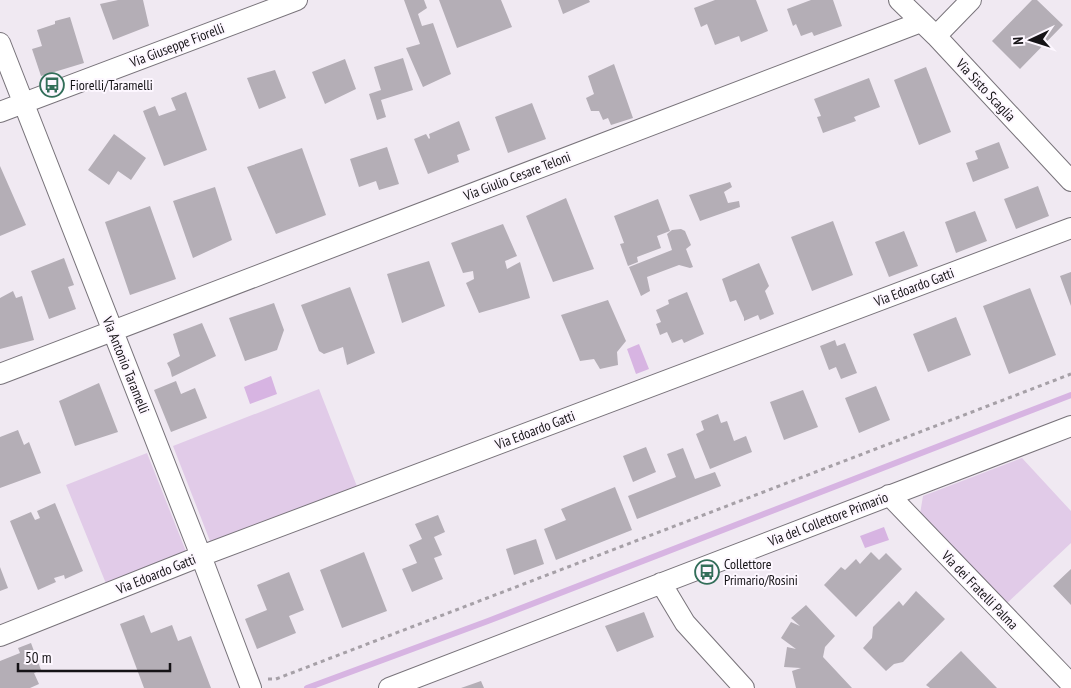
<svg xmlns="http://www.w3.org/2000/svg" width="1071" height="688" viewBox="0 0 1071 688" font-family="'PT Sans Narrow',sans-serif">
<rect width="100%" height="100%" fill="#f0e9f2"/>
<path fill="#e1cbe8" d="M319 389 358 489 212 546 173 446Z
M147 453 187 554 107 586 66 485Z
M1022 458 1071 511V543L1005 605 920 514 923 496Z"/>
<path fill="#d7b4e2" d="M639 344 649 369 636 374 627 349Z
M271 376 277 394 250 404 244 387Z
M884 527 889 540 865 548 860 536Z"/>
<g fill="none" stroke-linecap="round" stroke-linejoin="round">
<path stroke="#d7b4e2" stroke-width="6" d="M307 688 488 621 1071 395"/>
</g>
<path fill="#b4aeb6" d="M118 0H143L149 26 113 40 100 4Z
M404 0H424L427 8 418 14 422 26 433 23 451 74 423 87 406 48 420 44Z
M439 0H501L512 27 457 48Z
M558 0H589L590 2 563 14Z
M715 0H756L768 31 741 42 739 36 715 45 707 24 701 27 694 8Z
M811 0H833L842 26 814 36 812 32 801 36 796 24 793 26 787 9Z
M1032 0H1037L1063 25 1020 69 992 41Z
M70 17 84 63 41 76 32 49 42 46 37 30 55 24V21Z
M403 58 413 90 381 100 386 117 377 120 369 94 381 90 374 67Z
M345 59 356 89 325 104 312 72Z
M614 64 633 118 611 125 608 118 603 120 599 111H591L586 98 594 94 588 76Z
M926 67 951 132 919 145 894 80Z
M275 70 286 98 259 109 247 78Z
M869 78 880 107 854 117 856 121 823 133 817 117 821 116 814 99Z
M186 92 207 150 164 166 143 111 155 106 159 116 176 110 171 98Z
M532 103 546 139 508 153 495 117Z
M459 121 470 150 457 155 459 162 428 174 414 139 426 134 429 139 430 138 429 134Z
M114 134 146 158 131 180 118 171 109 185 88 170Z
M999 142 1009 168 973 182 966 163 978 159 975 151Z
M387 147 399 184 379 190 376 181 359 187 350 159Z
M302 148 326 215 276 234 247 167Z
M0 166 26 225 0 236Z
M730 182 732 187 724 192 728 203 739 201 740 207 700 221 689 195Z
M1038 186 1049 216 1016 229 1004 199Z
M215 187 232 240 193 258 173 201Z
M566 198 594 269 553 282 526 216Z
M658 199 670 231 657 236 661 248 637 257 638 262 628 266 620 244 624 243 614 216Z
M150 206 176 279 130 295 105 222Z
M975 211 987 241 956 253 945 222Z
M833 221 853 275 812 291 791 237Z
M503 224 517 256 505 261 507 269 520 262 530 298 479 313 466 283 474 279 473 271 463 273 451 243Z
M681 229 685 231 691 245 686 249 693 267 690 268 679 265 647 277 650 291 641 296 629 267 672 250 667 234 672 230Z
M904 231 918 266 889 277 875 242Z
M64 258 74 285 68 287 76 309 49 319 31 271Z
M429 261 445 306 402 323 387 274Z
M759 263 769 286 765 291 774 314 760 320 758 315 744 321V318L736 300 730 302 722 279Z
M1071 272V306L1060 276Z
M350 287 375 353 347 365 343 347 324 354 319 351 301 305Z
M1030 288 1056 355 1009 374 983 306Z
M13 291 16 298 22 296 34 340 0 349V298Z
M687 292 704 334 684 343 682 339 672 343 667 332 660 335 656 324 661 322 656 310 669 304 668 300Z
M608 300 626 341 617 352 618 365 600 369 594 359 580 361 561 315Z
M274 303 284 330 277 350 245 361 229 318Z
M956 317 971 355 928 372 913 334Z
M202 323 216 356 172 377 170 369 167 363 180 356 173 334Z
M835 340 837 346 845 343 857 373 841 379 836 367 829 370 820 346Z
M176 381 181 394 195 388 207 418 171 432 154 390Z
M99 383 118 432 75 446 59 401Z
M876 386 890 420 859 433 845 398Z
M803 390 818 427 784 440 770 402Z
M718 414 721 423 727 421 734 441 746 436 752 452 710 469 696 434 704 430 701 421Z
M18 430 24 445 29 442 41 473 0 488V437Z
M646 447 656 472 633 482 623 456Z
M683 448 695 479 715 472 721 486 637 519 628 496 676 477 667 454Z
M615 487 632 530 556 560 544 529 566 520 561 509Z
M55 503 83 571 65 579 64 575 54 578 56 582 38 590 10 521 31 512 35 520 40 518 37 511Z
M438 515 445 532 434 537 442 555 434 558 443 579 412 592 402 569 417 563 409 545 422 539 415 524Z
M536 539 544 564 514 575 506 549Z
M364 552 387 611 342 628 320 570Z
M871 552 879 560 886 553 902 569 856 617 824 585 841 567 845 570 856 559 860 564Z
M0 567 8 588 0 591Z
M1071 569V605L1053 586Z
M289 572 304 610 289 616 296 633 257 649 245 619 267 610 257 585Z
M916 591 945 619 903 662 894 664 886 671 863 648 872 638 873 627 899 601 903 606Z
M806 605 835 636 825 647 823 657 852 688H796L792 671 801 668 784 667 787 647 796 649 781 638 791 622 800 626 791 618Z
M644 612 654 637 617 652 605 626Z
M144 615 151 633 172 625 178 641 191 636 211 688H144L120 624Z
M31 643 41 670 34 673 39 684 30 688H0V661L20 653 18 648Z
M961 651 997 688H930L926 685Z
M481 681 484 688H461Z"/>
<g fill="none" stroke-linecap="round" stroke-linejoin="round">
<g stroke="#78737a" stroke-width="22">
<path id="street" d="M899 0 936 36 1071 181
M936 36 971 0
M0 43 201 556 251 688
M0 112 297 0
M0 374 921 22
M889 495 1071 684
M661 583 685 623 744 688
M0 636 201 556 1071 228
M389 688 1071 426"/>
</g>
<path stroke="#a6a0a7" stroke-width="3" stroke-dasharray="4 4" stroke-linecap="butt" d="M268 679H276L1071 374"/>
<use href="#street" stroke="#fff" stroke-width="20"/>
</g>
<defs>
<g id="bus-ring" transform="scale(1.25)"><circle r="9.5" fill="#fdf7ff" stroke="#326e59" stroke-width="1.5"/><path d="M-5-6H5V4H4V6H2V4H-2V6H-4V4H-5ZM-3.5-4V0h7V-4ZM-3.5 1.2v1.5H-2V1.2ZM2 1.2v1.5H3.5V1.2Z" fill="#326e59"/></g>
</defs>
<g fill-rule="evenodd">
<use href="#bus-ring" x="52" y="85"/>
<use href="#bus-ring" x="707" y="572"/>
</g>
<g text-anchor="middle" dominant-baseline="central" stroke-width="4" stroke-linejoin="round" paint-order="stroke">
<g font-size="14" fill="#151316" stroke="#fdf7ff">
<text transform="translate(177 45) rotate(-21)">Via Giuseppe Fiorelli</text>
<text transform="translate(986 90) rotate(47)">Via Sisto Scaglia</text>
<text transform="translate(517 176) rotate(-21)">Via Giulio Cesare Teloni</text>
<text transform="translate(914 287) rotate(-21)">Via Edoardo Gatti</text>
<text transform="translate(126 365) rotate(68)">Via Antonio Taramelli</text>
<text transform="translate(535 430) rotate(-21)">Via Edoardo Gatti</text>
<text transform="translate(828 519) rotate(-21)">Via del Collettore Primario</text>
<text transform="translate(156 574) rotate(-22)">Via Edoardo Gatti</text>
<text transform="translate(980 590) rotate(46)">Via dei Fratelli Palma</text>
</g>
<g font-size="14" fill="#151316" stroke="#fdf7ff" text-anchor="start">
<text x="70" y="85">Fiorelli/Taramelli</text>
<text x="724" y="564">Collettore<tspan x="724" dy="16">Primario/Rosini</tspan></text>
</g>
</g>
<g transform="translate(1031 40) rotate(266)" stroke="#fdf7ff" stroke-width="4" paint-order="stroke">
<path d="M0-4L9 19L0 12L-9 19Z" fill="#151316"/>
<text y="-8" font-size="14" font-weight="bold" text-anchor="middle" fill="#151316">N</text>
</g>
<path d="M18 663v8h152v-8" fill="none" stroke="#151316" stroke-width="2.5"/>
<text x="25" y="663" font-size="15" fill="#151316" stroke="#fdf7ff" stroke-width="4" paint-order="stroke">50 m</text>
</svg>
